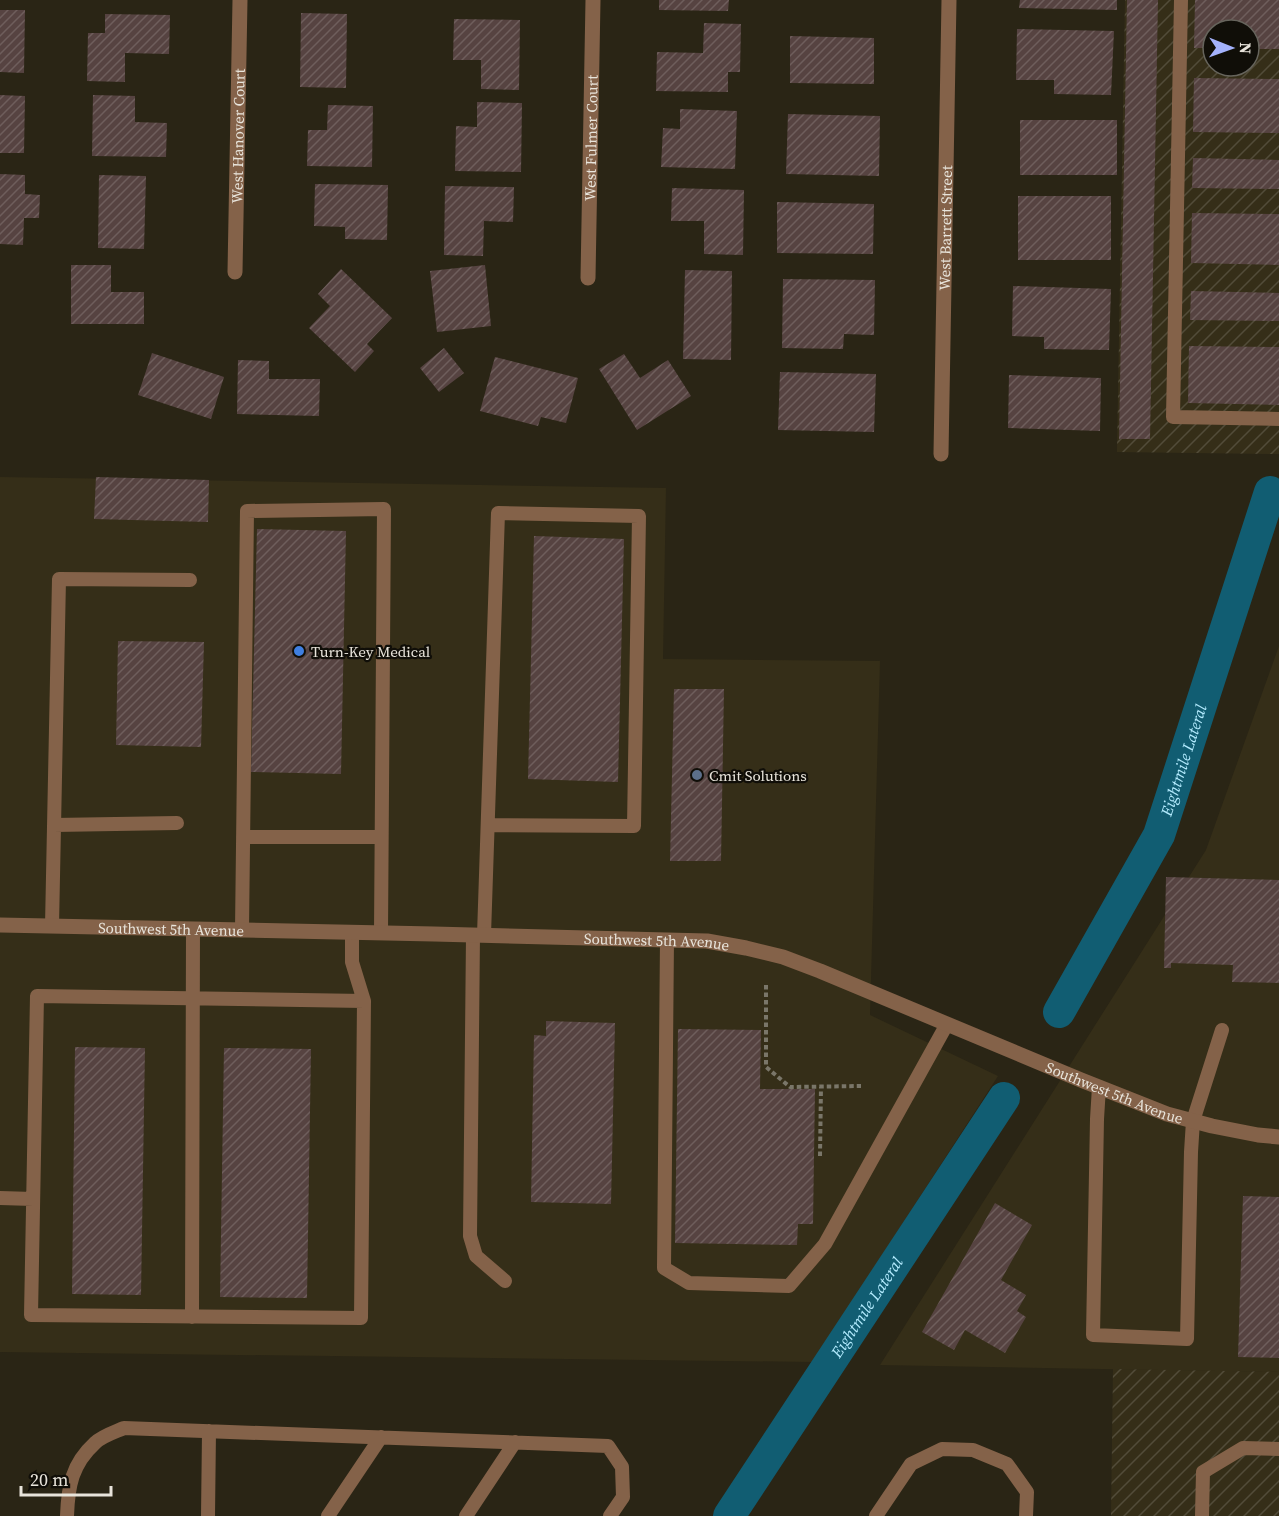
<svg xmlns="http://www.w3.org/2000/svg" width="1279" height="1516" viewBox="0 0 1279 1516" font-family="'Source Serif 4',serif">
<defs>
<pattern id="industrial-furrows" width="10" height="10" patternUnits="userSpaceOnUse" patternTransform="scale(1.5)"><rect width="10" height="10" fill="#352e18"/><path d="M-1 1l2-2M0 10L10 0M9 11l2-2" fill="none" stroke="#524c39"/></pattern>
<pattern id="building-hatch" width="6" height="6" patternUnits="userSpaceOnUse" patternTransform="scale(1.5)"><rect width="6" height="6" fill="#564341"/><path d="M-1 1l2-2M0 6l6-6M5 7l2-2" fill="none" stroke="#6e5e5c"/></pattern>
</defs>
<rect width="100%" height="100%" fill="#2a2515"/>
<path fill="#352e18" d="M0 477 666 488 663 659 880 661 870 1015 998 1076 813 1362 0 1352Z
M1279 646V1372L880 1365 1206 850Z"/>
<path fill="url(#industrial-furrows)" fill-rule="evenodd" d="M1125 0H1279V454L1117 452ZM1213 30H1249V66H1213Z
M1113 1369 1279 1372V1516H1111Z"/>
<g fill="none" stroke-linecap="round" stroke-linejoin="round">
<g stroke="#115d72" stroke-width="32">
<path id="s1" d="M1059 1012 1159 835 1270 492"/>
<path id="s2" d="M729 1516 1004 1098"/>
</g>
</g>
<path fill="url(#building-hatch)" d="M659 0H729L728 11 659 10Z
M1020 0H1117V10L1019 8Z
M1127 0H1158L1150 439H1119Z
M1195 0H1279V49H1249V30H1213V48H1194Z
M0 10H25L24 73 0 72Z
M301 13 347 14 346 88 300 87Z
M105 14 170 15 169 54 125 53V82L87 81 88 33H105Z
M454 19 520 20 519 90 481 89V60H453Z
M704 23 741 24 740 72H728V92L656 91 657 52 703 53Z
M1017 29 1114 31 1111 95 1054 94V80H1016Z
M790 36 874 38V84L790 83Z
M1194 78 1279 79V133L1193 132Z
M0 95 25 96 24 153H0Z
M93 95 135 96V122L167 123 166 157 92 156Z
M477 102 522 103 521 172 455 171 456 126 477 127Z
M328 105 373 106 372 167 307 166 308 130H327Z
M680 109 737 111 735 169 661 167 663 128 680 129Z
M788 114 880 116 879 176 786 174Z
M1020 120H1117V175H1020Z
M1193 158 1279 160V189L1192 188Z
M0 174 25 175V194L40 195 39 218H24L23 245 0 244Z
M99 175 146 176 144 249 98 248Z
M315 184 388 185 387 240 345 239V227L314 226Z
M445 186 514 187 513 222 484 221 483 256 444 255Z
M672 188 744 190 743 255 704 254V221H671Z
M1018 196H1111V260H1018Z
M777 202 874 204 873 254 777 253Z
M1192 213 1279 214V265L1191 263Z
M71 265H111V292H144V324H71Z
M485 265 491 326 437 332 430 271Z
M341 269 392 318 367 344 374 351 355 372 309 328 330 306 318 294Z
M685 270 732 271 731 360 683 359Z
M783 279 875 280 874 335 844 334 843 349 782 348Z
M1013 286 1111 289 1109 350 1044 349V337L1012 336Z
M1191 291 1279 293V321L1190 320Z
M1189 346 1279 347V405L1188 403Z
M444 348 464 373 439 392 420 368Z
M152 353 224 377 211 419 138 395Z
M624 354 640 378 668 360 691 396 637 430 599 369Z
M495 357 578 378 566 423 541 417 538 426 480 411Z
M238 360 269 361V379H320L319 416 237 414Z
M780 372 876 374 874 432 778 430Z
M1009 375 1101 378 1100 431 1008 428Z
M96 477 209 480 208 522 94 519Z
M257 529 346 531 341 774 251 772Z
M534 536 624 539 618 782 528 779Z
M118 641 204 642 201 747 116 745Z
M674 689H724L721 861H670Z
M1166 877 1279 880V983L1232 982 1233 965 1171 963V968H1164Z
M546 1021 615 1023 611 1204 531 1202 534 1035 546 1036Z
M678 1029 761 1030 760 1089H815L813 1224H798L797 1245 675 1243Z
M75 1047 145 1048 141 1295 72 1294Z
M224 1048 311 1049 307 1298 220 1297Z
M1243 1196 1279 1197V1358L1238 1357Z
M995 1203 1032 1225 1001 1280 1026 1295 1017 1311 1026 1317 1005 1353 965 1330 954 1350 922 1332Z"/>
<g fill="none" stroke-linecap="round" stroke-linejoin="round">
<path stroke="#7a7669" stroke-width="4" stroke-dasharray="4.5 3" stroke-linecap="butt" d="M766 985V1067L790 1087 861 1086
M820 1156 821 1087"/>
<path stroke="#846249" stroke-width="14" d="M1181 0 1173 417 1279 419
M54 825 177 823
M243 837H381
M52 926 59 579 190 580
M242 930 247 511 384 509 381 933
M352 932V962L364 1001 361 1318 31 1315 37 996 364 1001
M473 935 470 1236 476 1256 505 1281
M484 935 498 513 639 516 634 826 488 825
M667 940 664 1268 689 1283 789 1286 825 1244 947 1024
M1099 1087 1097 1119 1093 1335 1187 1339 1191 1152 1193 1121 1222 1030
M0 1198 33 1199
M192 1317 193 929
M67 1516C68 1486 72 1464 95 1443 102 1436 115 1432 124 1428L608 1446 622 1467 623 1497 610 1516
M208 1516 209 1431
M328 1516 381 1437
M466 1516 515 1442
M876 1516 911 1464 942 1449 973 1450 1007 1464 1027 1492 1026 1516
M1202 1516 1203 1472 1243 1448 1279 1449"/>
<g stroke="#846249" stroke-width="15">
<path id="s3" d="M235 272 240 0"/>
<path id="s4" d="M588 278 593 0"/>
<path id="s5" d="M941 454 949 0"/>
<path id="s6" d="M0 925 434 934 707 941 746 948 783 957 820 971 1081 1080 1167 1114 1212 1126 1258 1135 1279 1137"/>
</g>
</g>
<circle fill="#3f7fe0" stroke="#100e08" stroke-width="2" cx="299" cy="651" r="6"/>
<circle fill="#5c6f8a" stroke="#100e08" stroke-width="2" cx="697" cy="775" r="6"/>
<g text-anchor="middle" dominant-baseline="central" stroke-width="4.5" stroke-linejoin="round" paint-order="stroke">
<g font-size="15" fill="#e8e4db" stroke="#100e08">
<text stroke="none"><textPath href="#s3" startOffset="136">West Hanover Court</textPath></text>
<text stroke="none"><textPath href="#s4" startOffset="140">West Fulmer Court</textPath></text>
<text stroke="none"><textPath href="#s5" startOffset="226">West Barrett Street</textPath></text>
<text stroke="none"><textPath href="#s6" startOffset="171">Southwest 5th Avenue</textPath></text>
<text stroke="none"><textPath href="#s6" startOffset="657">Southwest 5th Avenue</textPath></text>
<text stroke="none"><textPath href="#s6" startOffset="1143">Southwest 5th Avenue</textPath></text>
</g>
<g font-size="15" fill="#e8e4db" stroke="#100e08" text-anchor="start">
<text x="311" y="651">Turn-Key Medical</text>
<text x="709" y="775">Cmit Solutions</text>
</g>
<g font-size="16" font-style="italic" fill="#b3ebfe" stroke="#100e08">
<text stroke="none"><textPath href="#s1" startOffset="282">Eightmile Lateral</textPath></text>
<text stroke="none"><textPath href="#s2" startOffset="250">Eightmile Lateral</textPath></text>
</g>
</g>
<g transform="translate(1231 48) rotate(91)"><circle r="28" fill="#100e08" stroke="#66645c" stroke-width="1.5"/>
<path d="M0-4.5L10 22L0 15L-10 22Z" fill="#a4b2fc"/>
<text y="-9" font-size="16" font-weight="bold" text-anchor="middle" fill="#e8e4db">N</text>
</g>
<path d="M21 1486v9h90v-9" fill="none" stroke="#e8e4db" stroke-width="3"/>
<text x="30" y="1486" font-size="18" fill="#e8e4db" stroke="#100e08" stroke-width="4.5" paint-order="stroke">20 m</text>
</svg>
